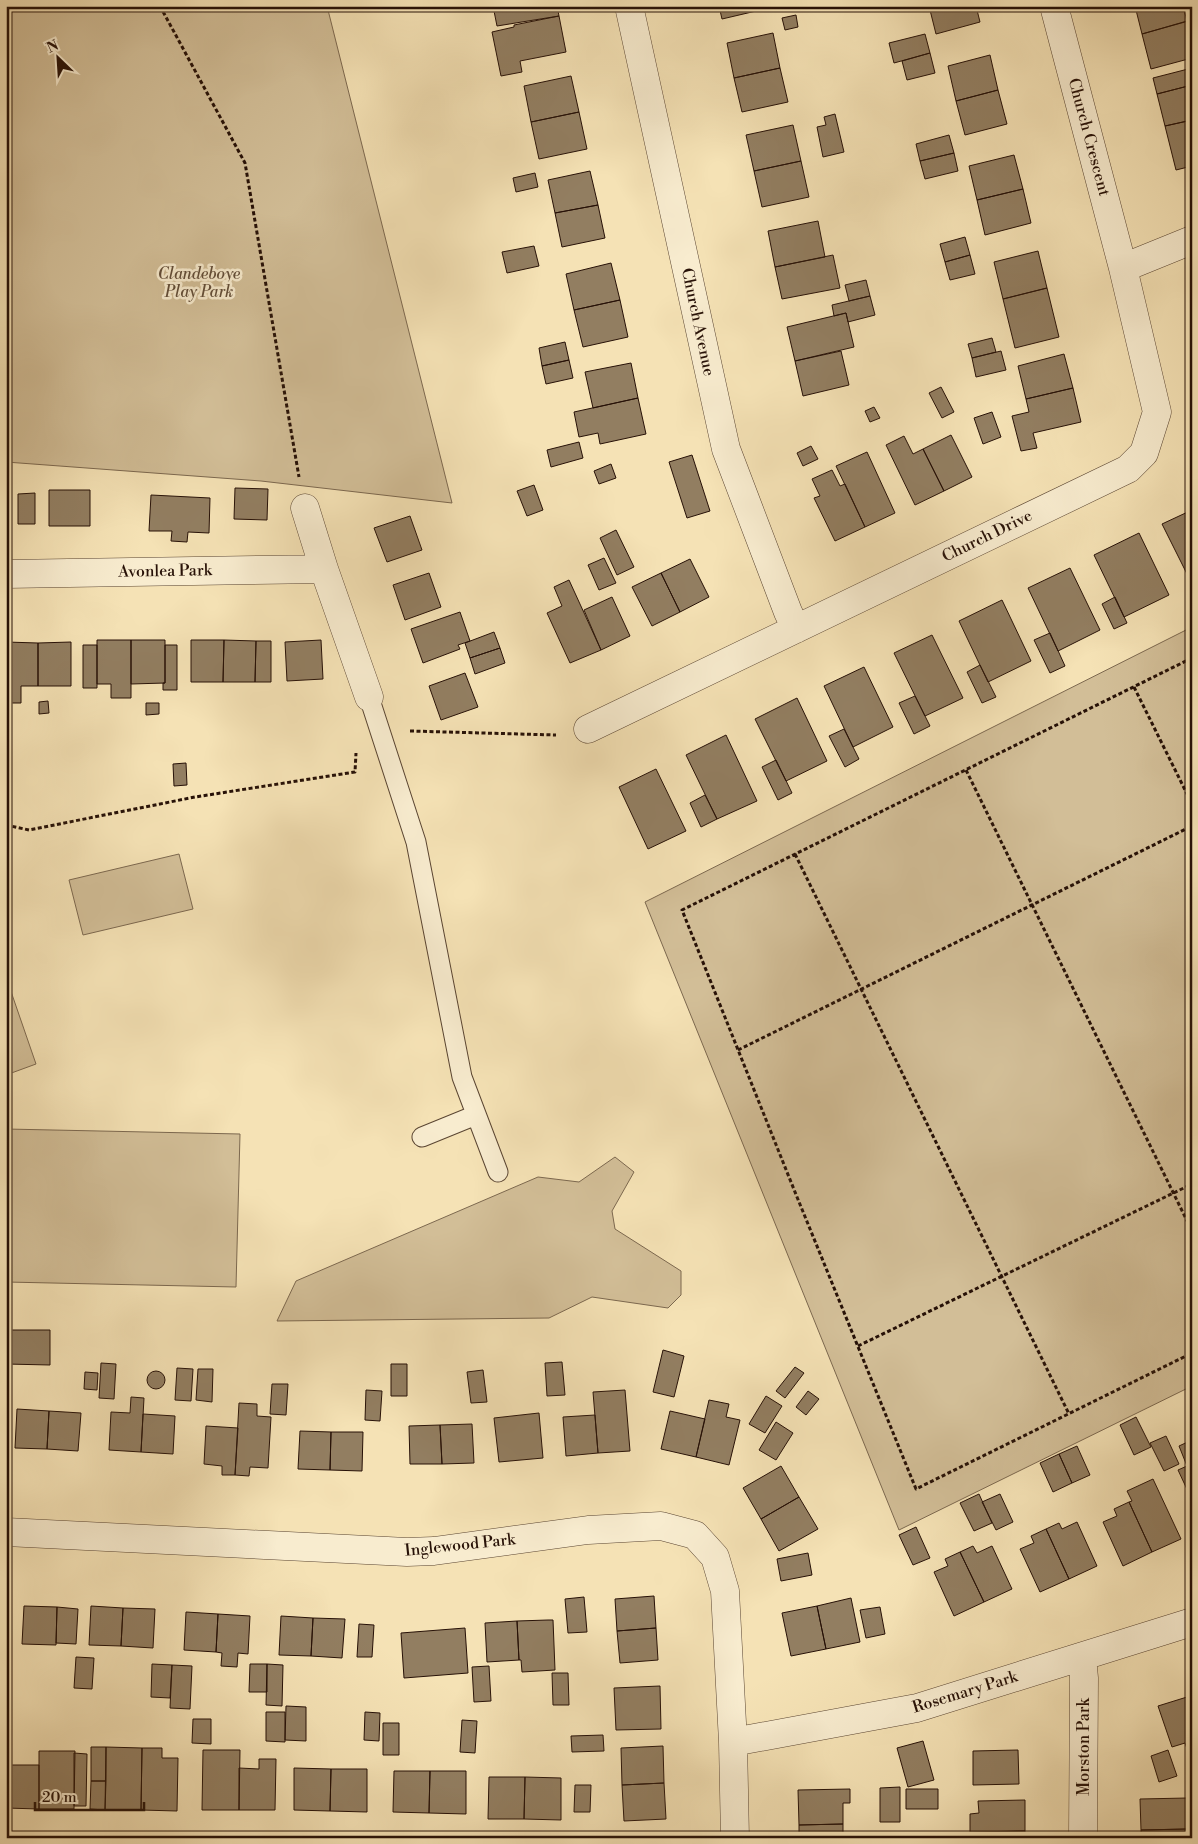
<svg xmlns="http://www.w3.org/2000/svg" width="1198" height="1844" viewBox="0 0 1198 1844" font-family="'Libre Bodoni',serif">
<rect width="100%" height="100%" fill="#f5e2b5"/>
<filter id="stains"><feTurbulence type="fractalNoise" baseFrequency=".004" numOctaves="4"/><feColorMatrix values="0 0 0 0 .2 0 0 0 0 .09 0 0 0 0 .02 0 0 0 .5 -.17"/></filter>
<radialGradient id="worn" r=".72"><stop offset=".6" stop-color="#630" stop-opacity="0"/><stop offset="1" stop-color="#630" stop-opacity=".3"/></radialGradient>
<path fill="#d2be97" stroke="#7c684f" d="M12 6H327L452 503 261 481 6 462V51Z
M1192 627V1386L899 1530 645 902Z
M179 854 193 909 83 935 69 880Z
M6 977 36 1064 6 1075Z
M6 1129 240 1134 236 1287 6 1282Z
M615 1157 634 1172 612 1211 615 1229 681 1271V1295L668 1308 592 1297 549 1318 277 1321 296 1281 538 1177 579 1182Z"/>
<path fill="#927e61" stroke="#271107" d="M493 6H557L559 16 497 26Z
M719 6H769V8L722 19Z
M929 6H976L980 22 936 34Z
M1135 6H1183L1187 21 1142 34Z
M796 15 798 27 785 30 782 18Z
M559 16 566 52 520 61 522 72 501 76 492 32 514 27V25Z
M1192 20V58L1151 69 1142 34Z
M773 33 780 68 734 78 727 43Z
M925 34 930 53 894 63 889 43Z
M930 53 935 73 907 80 902 61Z
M990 55 998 90 956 101 948 66Z
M780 68 788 102 742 112 734 78Z
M1192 68V85L1157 94 1153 78Z
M571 76 579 112 531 122 524 86Z
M1192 85V120L1165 126 1157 94Z
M998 90 1007 124 965 135 956 101Z
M579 112 587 149 539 159 531 122Z
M835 114 844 152 823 157 817 127 826 125 824 117Z
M1192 120V166L1176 170 1165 126Z
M793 125 801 161 754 171 746 135Z
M949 135 954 153 920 161 916 144Z
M954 153 958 171 925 179 920 161Z
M1014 155 1023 189 977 200 969 166Z
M801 161 809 197 762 207 754 171Z
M590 171 598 205 555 213 548 180Z
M535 173 538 187 516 192 513 178Z
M1023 189 1031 223 985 235 977 200Z
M598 205 605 238 562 247 555 213Z
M818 221 825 257 775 267 768 231Z
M965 237 970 255 945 262 940 244Z
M534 246 539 266 507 273 502 252Z
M1038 251 1047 288 1003 299 994 262Z
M833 255 840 288 782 299 775 267Z
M970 255 975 274 950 280 945 262Z
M611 263 620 300 574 310 566 274Z
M866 280 870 296 849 301 845 285Z
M1047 288 1059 337 1015 348 1003 299Z
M870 296 875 315 848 322 846 313 834 316 832 305Z
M620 300 628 337 583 347 574 310Z
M846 313 854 347 795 361 787 327Z
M992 338 996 352 972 358 968 344Z
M565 342 569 360 542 366 539 348Z
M841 351 849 385 803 396 795 361Z
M1001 351 1006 370 976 377 972 358Z
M1064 354 1073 388 1026 399 1018 366Z
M569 360 573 378 546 384 542 366Z
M631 363 638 398 593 408 585 372Z
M941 387 954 412 942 418 929 393Z
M1073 388 1081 422 1033 433 1037 448 1021 451 1012 416 1029 412 1026 399Z
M638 398 646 434 600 444 598 433 579 437 574 412Z
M874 407 880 418 870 422 865 411Z
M992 412 1001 437 983 444 974 418Z
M951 435 972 477 944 491 923 449Z
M904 436 913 454 923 449 944 491 915 505 886 445Z
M579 442 583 458 551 467 547 450Z
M811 446 818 459 803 466 797 453Z
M867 452 895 513 865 527 836 466Z
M692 455 710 511 687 518 669 462Z
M611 464 616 478 599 484 594 471Z
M832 470 840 486 845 484 865 527 835 541 814 498 820 496 812 479Z
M534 485 543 510 527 516 517 491Z
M235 488 268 489 267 520 234 519Z
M49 490H90V526H49Z
M35 493V524H18V494Z
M151 495 210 498 209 533 188 532 187 542 171 541 172 531H149Z
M1192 510V584L1162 524Z
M410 516 422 550 387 562 374 528Z
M616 530 634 567 617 575 600 538Z
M1139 533 1169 595 1124 617 1094 555Z
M604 558 616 583 599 590 588 565Z
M690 559 709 597 680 612 661 573Z
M1070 568 1100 630 1058 651 1028 588Z
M429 573 441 607 405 620 393 585Z
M661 573 680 612 652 626 632 587Z
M569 580 601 650 570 663 547 613 562 606 554 587Z
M612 597 630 636 601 650 584 610Z
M1115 597 1127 623 1114 629 1102 604Z
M1002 600 1031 661 988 682 959 621Z
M460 612 470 641 458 645 460 649 423 663 411 629Z
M494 632 500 648 470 658 465 643Z
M1050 633 1065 666 1050 673 1034 640Z
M932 635 963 698 925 716 894 653Z
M97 640H131V698H111V684H97Z
M131 640H165V683L131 684Z
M191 640H224L223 682H191Z
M224 640 256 641 255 682H223Z
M321 640 323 679 287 681 285 642Z
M256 641H271V682H255Z
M6 642 38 643V686H21V703H6Z
M71 642V686H38V643Z
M83 645H97V688H83Z
M165 645H177V690H163V683H165Z
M500 648 505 663 475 674 470 658Z
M980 665 996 697 982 703 967 672Z
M864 667 893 727 853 747 824 686Z
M465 673 478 707 441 720 429 686Z
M915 696 930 726 914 734 899 703Z
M797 698 827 761 786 781 755 719Z
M48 701 49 713 39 714V702Z
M146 703H159V714L146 715Z
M844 729 859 759 845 767 829 736Z
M726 735 757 801 717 819 686 755Z
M776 760 792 793 778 800 762 767Z
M186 763 187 785 174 786 173 764Z
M656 769 686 831 648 849 619 787Z
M705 795 717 819 701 827 690 803Z
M7 1330H50V1365L6 1364Z
M663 1350 684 1356 674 1397 653 1392Z
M562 1362 565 1395 547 1396 545 1363Z
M101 1363 116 1364 114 1399 99 1398Z
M391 1364H407V1396H391Z
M795 1367 804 1373 785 1398 776 1391Z
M177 1368 193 1369 191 1401 175 1400Z
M198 1369H213L212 1402 196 1400Z
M483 1370 487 1402 471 1403 467 1372Z
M147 1380a9 9 0 1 1 18 0a9 9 0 1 1-18 0Z
M85 1372 98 1373 97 1390 84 1389Z
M272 1384H288L286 1415 270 1414Z
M366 1390 382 1391 380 1421 365 1420Z
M625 1390 630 1451 598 1453 593 1392Z
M808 1391 819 1399 806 1415 796 1407Z
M766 1396 782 1406 765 1433 749 1424Z
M131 1397 144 1398 141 1452 109 1450 111 1412 130 1413Z
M709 1400 729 1404 726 1417 740 1420 729 1465 696 1457Z
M239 1403 257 1404V1416L271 1417 268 1468 250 1467 249 1476 235 1475Z
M17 1409 49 1411 47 1449 15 1448Z
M49 1411 81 1413 78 1451 47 1449Z
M670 1411 705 1419 696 1457 661 1449Z
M539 1413 543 1458 499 1462 494 1418Z
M143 1414 175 1416 173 1454 141 1452Z
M595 1415 598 1453 566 1456 563 1417Z
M1136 1417 1151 1447 1134 1455 1120 1425Z
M776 1422 793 1433 776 1460 759 1450Z
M472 1424 474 1463 442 1464 440 1425Z
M440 1425 442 1464H410L409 1426Z
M206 1426 238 1428 235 1475H222V1466L204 1464Z
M300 1431 331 1432 330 1470 298 1469Z
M331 1432H363L362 1471 330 1470Z
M1166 1436 1179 1464 1164 1471 1150 1443Z
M1192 1440V1500L1178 1470 1187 1466 1179 1446Z
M1077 1446 1090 1475 1072 1483 1059 1454Z
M1059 1454 1072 1483 1053 1492 1040 1463Z
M781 1466 799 1497 761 1519 743 1488Z
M1153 1479 1181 1539 1152 1552 1129 1502 1132 1501 1127 1491Z
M979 1494 992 1523 974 1531 960 1503Z
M1000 1494 1013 1522 996 1530 982 1502Z
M799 1497 818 1529 779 1551 761 1519Z
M1129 1502 1152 1552 1123 1566 1103 1522 1117 1516 1114 1509Z
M1077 1522 1097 1566 1069 1579 1046 1529 1059 1523 1062 1529Z
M916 1527 930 1558 913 1565 899 1535Z
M1046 1529 1069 1579 1040 1592 1020 1549 1034 1543 1031 1536Z
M973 1546 977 1553 992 1546 1012 1589 984 1602 960 1552Z
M960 1552 984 1602 954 1616 934 1572 948 1566 945 1559Z
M808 1553 812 1575 781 1581 777 1559Z
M654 1596 656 1628 617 1631 615 1599Z
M584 1597 587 1632 568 1633 565 1599Z
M851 1598 860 1642 826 1649 817 1606Z
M24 1606 57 1607 56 1645 22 1644Z
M91 1606 123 1608 121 1646 89 1645Z
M817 1606 826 1649 791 1656 782 1613Z
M57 1607 78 1609 76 1644 56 1643Z
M880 1607 885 1634 866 1638 860 1610Z
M123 1608 155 1609 153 1648 121 1646Z
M186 1612 218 1614 216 1652 184 1650Z
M218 1614 250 1616 248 1654 238 1653 237 1667 221 1666 222 1653 216 1652Z
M281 1616 313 1618 311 1656 279 1655Z
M313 1618 345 1619 342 1658 311 1656Z
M548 1620H553L555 1670 522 1672 521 1660H519L517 1621Z
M517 1621 519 1660 487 1662 485 1623Z
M359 1624 374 1625 372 1657H357Z
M465 1628 468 1673 404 1678 401 1633Z
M656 1628 658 1660 620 1663 617 1631Z
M76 1657 94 1658 92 1689 74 1688Z
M152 1664 172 1665 170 1698 151 1697Z
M250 1664H267V1692H249Z
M267 1664 283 1665 282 1706 266 1705Z
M172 1665 192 1666 190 1709 170 1708Z
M489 1666 491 1701 474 1702 472 1667Z
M552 1673H568L569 1705H553Z
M660 1686 661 1729 616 1730 614 1688Z
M1187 1697 1192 1710V1751L1188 1752 1185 1743 1172 1747 1158 1706Z
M286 1706 306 1707V1741L285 1740Z
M266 1712H285V1742L266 1741Z
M365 1712 380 1713 379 1741 364 1740Z
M193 1719H211V1744L192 1743Z
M462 1720 477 1721 475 1753 460 1752Z
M383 1723H399V1755H383Z
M6 1729H9V1755H6Z
M603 1735 604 1751 572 1752 571 1736Z
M923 1741 934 1780 908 1787 897 1748Z
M663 1746 664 1783 622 1785 621 1748Z
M91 1747H106V1781H91Z
M106 1747 142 1748 141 1810H105Z
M142 1748H162V1758H178L177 1811 141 1810Z
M203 1750H240L239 1810H202Z
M1018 1750 1019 1784 973 1785V1751Z
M1168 1750 1177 1776 1159 1782 1151 1756Z
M39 1751H75L74 1809H39Z
M74 1753 87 1754 86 1806H74Z
M259 1759H276L275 1810H239V1768L259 1769Z
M6 1765H39V1809L6 1808Z
M294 1768 331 1769 330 1811 294 1810Z
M331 1769H367V1812L330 1811Z
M394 1771H430L429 1813 393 1812Z
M430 1771H466V1814L429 1813Z
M489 1777H525L524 1819H488Z
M525 1777 561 1778V1820L524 1819Z
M91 1781H106L105 1810 90 1809Z
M664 1783 666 1819 624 1821 622 1785Z
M575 1785H591L590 1812H574Z
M900 1787V1822H880V1788Z
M850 1789V1803H843V1824L799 1825 798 1790Z
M906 1789H938V1809H906Z
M1187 1798V1829L1141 1830 1140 1799Z
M1025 1800V1831L970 1832V1814L979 1813 978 1801Z
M843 1824V1838H799V1825Z
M1187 1829V1838H1141V1830Z
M1025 1831V1838H952V1833Z"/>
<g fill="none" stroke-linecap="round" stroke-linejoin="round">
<g stroke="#5a4532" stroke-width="21">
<path id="service" d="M369 697 416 842 462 1077 498 1172
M422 1137 476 1115"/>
</g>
<g stroke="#5a4532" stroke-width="29">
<path id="minor" d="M629 6 726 449 788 612 796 629
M1123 268 1192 240
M305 508 324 569 369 697
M6 574 324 569
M588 729 1128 469 1144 453 1157 412 1123 268 1054 6
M6 1532 407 1552 434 1551 588 1530 661 1526 695 1535 715 1557 725 1591 733 1742 735 1838
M1082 1657 1084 1678 1083 1838
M733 1742 917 1708 1192 1622"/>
</g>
<path stroke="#271107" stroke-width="3" stroke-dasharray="4 2.5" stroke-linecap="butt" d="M160 6 245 163 299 477
M1192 658 682 910 797 1197 916 1489 1192 1353
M1134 687 1192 804
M410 731 556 735
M966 770 1192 1231
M6 825 29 830 195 797 355 772 356 753
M795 854 1069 1414
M738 1050 1192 826
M858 1346 1192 1184"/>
<use href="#service" stroke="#f8eccf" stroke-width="19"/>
<use href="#minor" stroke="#f8eccf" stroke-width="28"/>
</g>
<g text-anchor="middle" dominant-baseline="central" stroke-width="5" stroke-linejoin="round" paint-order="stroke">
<g font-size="16" fill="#271107" stroke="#f8eccf">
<text transform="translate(1089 137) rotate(75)">Church Crescent</text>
<text transform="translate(698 322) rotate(78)">Church Avenue</text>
<text transform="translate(987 536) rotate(-26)">Church Drive</text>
<text transform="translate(165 571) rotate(-1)">Avonlea Park</text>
<text transform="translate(460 1545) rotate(-6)">Inglewood Park</text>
<text transform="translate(965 1692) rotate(-17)">Rosemary Park</text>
<text transform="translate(1084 1747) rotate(-90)">Morston Park</text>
</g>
<g font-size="16" font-style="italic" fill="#634e39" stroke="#f8eccf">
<text x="199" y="274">Clandeboye<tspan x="199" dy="18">Play Park</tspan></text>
</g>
</g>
<rect width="1198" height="1844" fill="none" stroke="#f5e2b5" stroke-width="25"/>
<rect x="8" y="8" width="1183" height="1829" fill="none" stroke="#271107" stroke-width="2.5"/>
<rect x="12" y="12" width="1173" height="1819" fill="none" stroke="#271107"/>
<g transform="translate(58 58) rotate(335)" stroke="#f8eccf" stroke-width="4" paint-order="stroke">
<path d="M0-4L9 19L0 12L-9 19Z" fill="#271107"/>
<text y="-8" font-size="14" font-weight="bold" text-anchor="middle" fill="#271107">N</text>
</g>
<path d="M35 1802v8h109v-8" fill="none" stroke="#271107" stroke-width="2.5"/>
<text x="42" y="1802" font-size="15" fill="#271107" stroke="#f8eccf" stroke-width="4" paint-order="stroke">20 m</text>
<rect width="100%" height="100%" filter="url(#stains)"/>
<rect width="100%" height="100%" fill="url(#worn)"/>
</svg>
